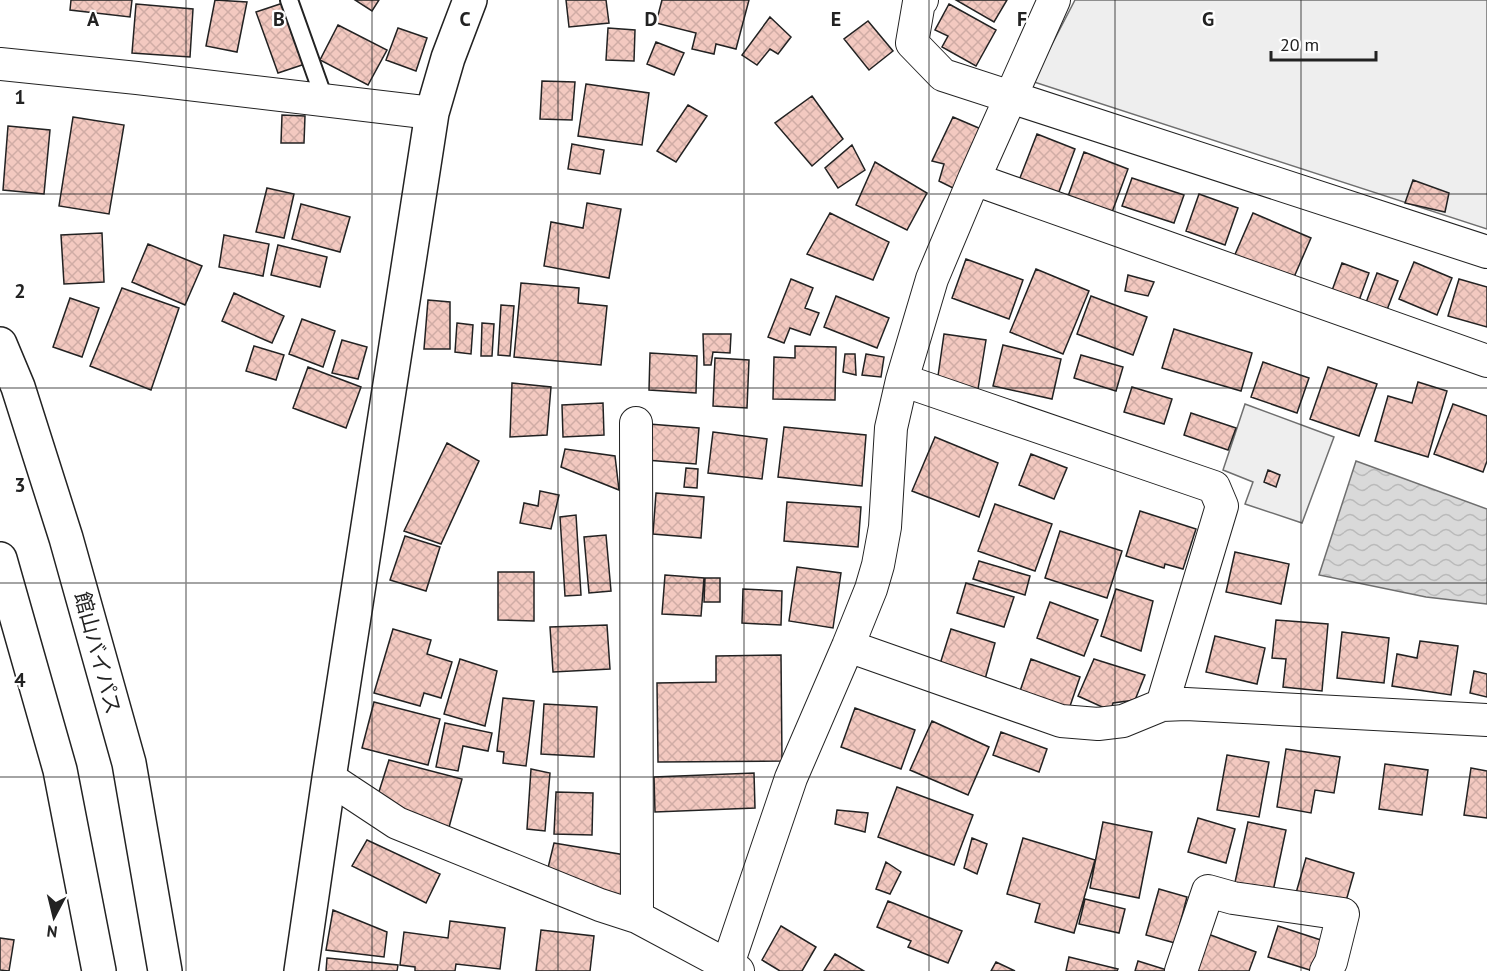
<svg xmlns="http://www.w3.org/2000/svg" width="1487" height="971" viewBox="0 0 1487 971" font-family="'PT Sans','Noto Sans JP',sans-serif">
<defs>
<pattern id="water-waves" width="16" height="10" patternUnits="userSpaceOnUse" patternTransform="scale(1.5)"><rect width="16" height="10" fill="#d9d9d9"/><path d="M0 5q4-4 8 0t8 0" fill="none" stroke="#bababa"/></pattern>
<pattern id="building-cross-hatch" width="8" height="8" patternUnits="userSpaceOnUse" patternTransform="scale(1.5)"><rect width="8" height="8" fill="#f3c9c0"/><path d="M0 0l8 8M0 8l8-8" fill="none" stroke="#d0aca5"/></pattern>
</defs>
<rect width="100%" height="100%" fill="#fff"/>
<path fill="#eee" stroke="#6f6f6f" stroke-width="1.5" d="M1075 0H1487V229L1034 82 1035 77Z
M1245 404 1334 437 1302 523 1245 504 1253 482 1223 470Z"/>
<path fill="url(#water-waves)" stroke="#6f6f6f" stroke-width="1.5" d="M1356 461 1487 509V604L1426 597 1319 575Z"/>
<path fill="url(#building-cross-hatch)" stroke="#222" stroke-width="1.5" d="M71 0H132L130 17 70 10Z
M215 0 247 2 237 52 206 46Z
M355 0H379L372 11Z
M566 0H606L609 23 569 27Z
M662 0H749L736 49 716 44 714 54 692 49 696 33 656 23Z
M956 0H1007L994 22Z
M286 2 308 63 278 73 256 12Z
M136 4 193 9 190 57 132 53Z
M949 4 996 30 976 66 942 47 948 36 935 30Z
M770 17 791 37 778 54 770 49 757 65 742 55Z
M868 21 893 51 869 70 844 39Z
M338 25 387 50 368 85 320 60Z
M398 28 427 38 416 71 386 60Z
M608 28 635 30 634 61 606 60Z
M656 42 684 53 674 75 647 64Z
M542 81 575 82 572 120 540 119Z
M586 84 649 93 642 145 578 136Z
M812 96 843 139 812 166 775 123Z
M688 105 707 116 676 162 657 151Z
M282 115 305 116 304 143H281Z
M73 117 124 125 109 214 59 206Z
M953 117 981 129 957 190 939 181 944 164 932 161Z
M8 126 50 130 44 194 3 190Z
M1037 134 1075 149 1057 197 1018 183Z
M572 144 604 150 600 174 568 169Z
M852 145 865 170 838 188 825 168Z
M1084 152 1128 169 1111 215 1067 199Z
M875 162 927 193 907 230 856 205Z
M1132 178 1184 195 1174 223 1122 206Z
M1413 180 1449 193 1445 212 1405 203Z
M267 188 294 194 284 238 256 232Z
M1199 194 1238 208 1225 245 1186 231Z
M587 203 621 209 609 278 544 266 551 222 583 228Z
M301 204 350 217 340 252 292 239Z
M830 213 889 242 873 280 807 254Z
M1253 213 1311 238 1291 284 1233 259Z
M102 233 104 282 64 284 61 235Z
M224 235 269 244 263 276 219 267Z
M148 244 202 266 185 305 132 282Z
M278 245 327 257 320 287 271 275Z
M966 259 1023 280 1009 319 952 298Z
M1414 262 1452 278 1437 315 1399 299Z
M1342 263 1369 273 1357 306 1330 296Z
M1036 269 1089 291 1063 354 1010 332Z
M1377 273 1398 281 1385 315 1364 308Z
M1128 275 1154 282 1148 296 1125 291Z
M791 279 813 288 805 308 819 313 810 335 790 328 784 343 768 337Z
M1459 279 1487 287V327L1448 316Z
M521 283 579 288 578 303 607 306 601 365 514 357Z
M122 288 179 308 151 390 90 366Z
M234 293 284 316 272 343 222 321Z
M836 296 889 318 877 348 824 327Z
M1091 296 1147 317 1133 355 1077 334Z
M70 298 99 308 82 357 53 347Z
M428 300 450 302V349H424Z
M501 305 514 306 510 356 498 355Z
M302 319 335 331 323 367 289 354Z
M457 323 473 325 471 354 455 352Z
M482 323 494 324 492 356H481Z
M1174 329 1252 353 1241 391 1162 368Z
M703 334H731L730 353 713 352 711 365H704Z
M944 334 986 340 978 389 937 383Z
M342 340 367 347 358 379 332 373Z
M1003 345 1061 359 1052 399 993 386Z
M254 346 284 355 276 380 246 371Z
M795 346 836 347 835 400 773 399 774 357 795 358Z
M650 353 697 356 696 393 649 390Z
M845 354H855L856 375 843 372Z
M866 354 884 357 881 377 862 375Z
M1081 355 1123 367 1116 391 1074 378Z
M715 358 749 360 747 408 713 406Z
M1263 362 1309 378 1297 413 1251 397Z
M308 367 361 387 346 428 293 408Z
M1328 367 1377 384 1359 436 1310 419Z
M1418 382 1447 391 1428 457 1375 441 1388 396 1412 403Z
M512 383 551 387 547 435 510 437Z
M1132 387 1172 399 1164 424 1124 412Z
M603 403 604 435 563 437 562 405Z
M1453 404 1487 416V461L1483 472 1434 454Z
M1191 413 1236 428 1228 450 1184 435Z
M649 424 699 428 696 464 646 460Z
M784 427 866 435 862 486 778 477Z
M713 432 767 439 762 479 708 473Z
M935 437 998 463 979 517 912 491Z
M447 443 479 461 441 544 404 531Z
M565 449 615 456 619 490 561 467Z
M1031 454 1067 468 1054 499 1019 485Z
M686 468 698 469 697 488 684 487Z
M1268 470 1280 475 1276 487 1264 482Z
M540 491 559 495 551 529 520 523 524 503 538 506Z
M656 493 704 497 701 538 653 534Z
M787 502 861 507 858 547 784 541Z
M995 504 1052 524 1035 571 978 551Z
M1140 511 1196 529 1183 569 1165 564 1164 568 1126 556Z
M576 515 581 595 565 596 560 517Z
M1060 531 1122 551 1107 598 1045 578Z
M606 535 611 591 589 593 584 537Z
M405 536 440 547 426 591 390 580Z
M1235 552 1289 564 1281 604 1226 592Z
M979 561 1030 576 1025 595 973 579Z
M797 567 841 573 833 628 789 621Z
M498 572H534V621L498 620Z
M665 575 704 578 701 616 662 614Z
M705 578H720V602H704Z
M966 583 1014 597 1004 627 957 613Z
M743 589 782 591 781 625 742 623Z
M1116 589 1153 601 1141 651 1101 636Z
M1050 602 1098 620 1084 656 1037 638Z
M1276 620 1328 624 1322 691 1283 687 1286 659 1272 658Z
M607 625 610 669 553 672 550 627Z
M393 629 431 640 427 654 452 662 441 698 424 693 420 706 374 693Z
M951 629 995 643 984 683 940 664Z
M1342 632 1389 638 1384 683 1337 678Z
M1215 636 1265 648 1257 684 1206 672Z
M1420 641 1458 646 1451 695 1392 686 1397 654 1417 658Z
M781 655 782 761 658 762 657 683 716 682V656Z
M460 659 497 671 485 726 444 714Z
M1031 659 1080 677 1069 709 1019 694Z
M1094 659 1145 675 1135 700 1113 703 1111 711 1078 696Z
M1474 671 1487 674V697L1470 693Z
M503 698 534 701 526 766 503 763 504 752 497 751Z
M374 702 440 719 428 765 362 748Z
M544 704 597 707 594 757 541 754Z
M855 708 915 730 901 769 841 747Z
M932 721 989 747 968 795 910 770Z
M445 723 492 733 488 751 463 746 458 771 436 767Z
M1001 732 1047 749 1039 772 993 755Z
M1286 749 1340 757 1334 793 1315 790 1311 813 1277 807Z
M1227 755 1269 762 1259 817 1217 810Z
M389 760 462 779 447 835 377 798Z
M1385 764 1428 770 1422 815 1379 809Z
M1471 768 1487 771V818L1464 815Z
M531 769 550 773 545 831 527 829Z
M754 773 755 808 655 812 654 777Z
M897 787 973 815 954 865 878 837Z
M556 792 593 793 592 835 554 834Z
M837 810 868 813 865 832 835 824Z
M1198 818 1235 829 1226 863 1188 852Z
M1103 822 1152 832 1139 898 1090 888Z
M1248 822 1286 830 1272 896 1234 887Z
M972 838 987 844 977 874 964 868Z
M1023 838 1095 860 1074 933 1035 922 1040 904 1007 894Z
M367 840 440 874 426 903 352 866Z
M554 843 625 855V901L547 872Z
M1306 858 1354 873 1344 908 1296 893Z
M886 862 901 872 890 894 876 889Z
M1159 889 1187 897 1175 943 1146 935Z
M1085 899 1125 909 1119 933 1079 924Z
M888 901 962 931 948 963 908 947 911 941 877 927Z
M333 910 387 932 384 957 326 950Z
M450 921 505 928 500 969 456 964 455 971H415V967L400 965 404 932 448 938Z
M781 926 816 947 802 971H780L762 960Z
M1278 926 1330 943 1313 971 1268 957Z
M541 930 594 936 590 971H536Z
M1208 934 1256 952 1249 971H1194Z
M0 938 14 940 9 971 0 970Z
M835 954 864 971H824Z
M1069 957 1118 969 1117 971H1066Z
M327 958 398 965 397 971H326Z
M1138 961 1170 971H1135Z
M996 962 1015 971H991Z"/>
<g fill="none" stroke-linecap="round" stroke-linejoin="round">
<g stroke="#222" stroke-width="20">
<path id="lane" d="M289 0 325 101"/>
</g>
<g stroke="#222" stroke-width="34">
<path id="street" d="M922 0 919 2 912 43 943 75 1487 252
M0 64 137 78 432 113
M974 179 1487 361
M902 380 1214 487 1222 506 1162 705
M636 423 637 917
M848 646 1061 721 1098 724 1123 721 1162 705 1186 704 1487 720
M329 778 397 823 600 905 637 917 738 971
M728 964 791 778 848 646 871 589 878 565 885 527 891 428 902 380 932 279 974 179 1054 0
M1181 971 1208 891 1233 898 1343 914 1331 962 1326 971"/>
</g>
<g stroke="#222" stroke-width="36">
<path id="secondary" d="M301 971 329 778 432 113 448 58 470 0"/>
</g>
<g stroke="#222" stroke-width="36">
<path id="highway" d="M0 344 18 387 66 538 129 763 165 971
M0 559 60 770 99 971"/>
</g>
<use href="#lane" stroke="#fff" stroke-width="16"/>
<use href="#street" stroke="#fff" stroke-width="32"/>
<use href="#secondary" stroke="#fff" stroke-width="33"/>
<use href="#highway" stroke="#fff" stroke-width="33"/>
</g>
<path fill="none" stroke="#222" stroke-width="1.5" stroke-opacity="0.55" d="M186 0V971M372 0V971M558 0V971M744 0V971M929 0V971M1115 0V971M1301 0V971M0 194H1487M0 388H1487M0 583H1487M0 777H1487"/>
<g text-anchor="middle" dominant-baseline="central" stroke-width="4.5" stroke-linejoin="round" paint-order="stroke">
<g font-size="21" fill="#222" stroke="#fff">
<text transform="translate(98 653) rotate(75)">館山バイパス</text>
</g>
</g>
<g font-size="20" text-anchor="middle" font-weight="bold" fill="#222" stroke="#fff" stroke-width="4.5" stroke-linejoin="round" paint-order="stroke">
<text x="93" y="26">A</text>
<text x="279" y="26">B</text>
<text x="465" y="26">C</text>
<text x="651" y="26">D</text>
<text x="836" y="26">E</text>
<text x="1022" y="26">F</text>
<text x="1208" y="26">G</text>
<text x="20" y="104">1</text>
<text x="20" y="298">2</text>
<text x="20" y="492">3</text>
<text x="20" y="687">4</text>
</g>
<g transform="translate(54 917) rotate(187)" stroke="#ffffff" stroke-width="4.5" paint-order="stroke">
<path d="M0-4.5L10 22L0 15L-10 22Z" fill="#222222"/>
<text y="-9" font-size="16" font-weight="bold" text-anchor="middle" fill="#222222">N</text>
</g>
<path d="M1271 51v9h105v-9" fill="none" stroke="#222222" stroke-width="3"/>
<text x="1280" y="51" font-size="18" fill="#222222" stroke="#ffffff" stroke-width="4.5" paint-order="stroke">20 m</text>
</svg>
